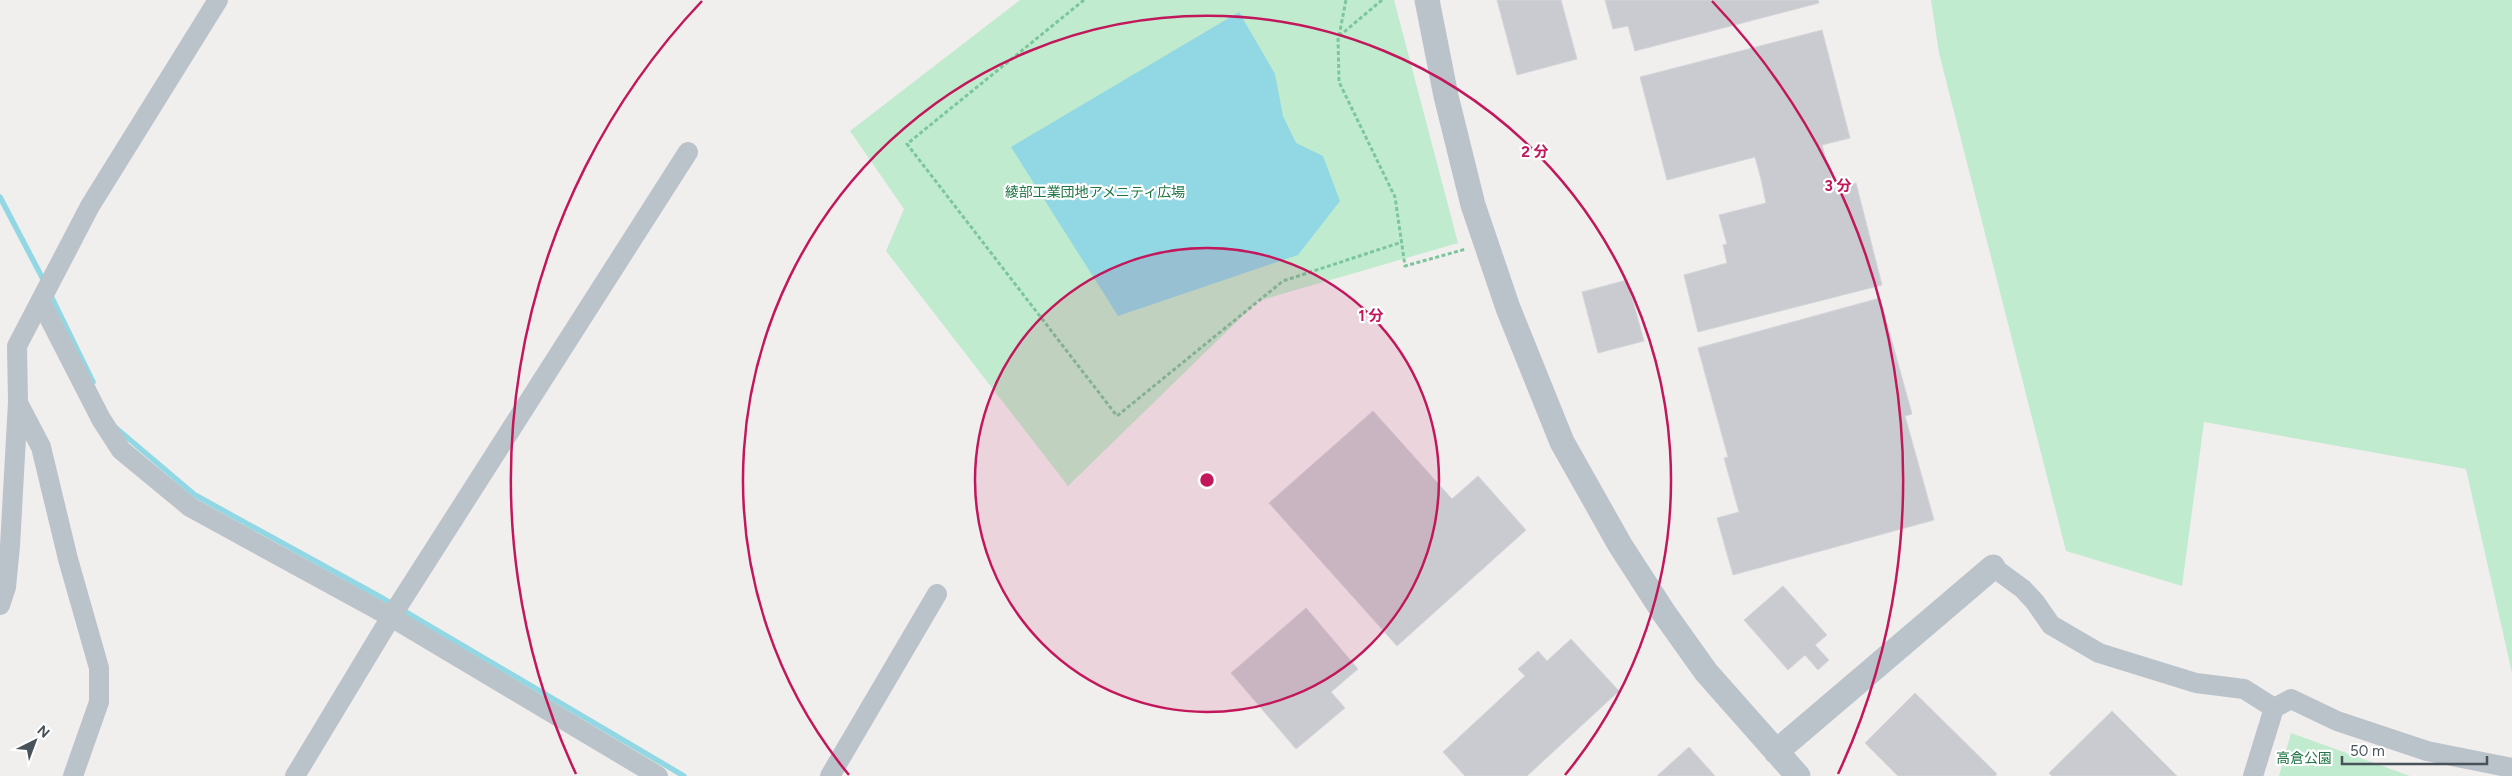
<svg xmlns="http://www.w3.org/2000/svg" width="2512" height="776" viewBox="0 0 2512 776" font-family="Figtree,'Noto Sans JP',sans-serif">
<rect width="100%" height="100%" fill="#f1eeee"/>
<path fill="#c0ebce" d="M1020 0H1394L1458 243 1258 301 1068 486 886 251 904 209 850 131Z
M1931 0H2512V673L2466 469 2204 422 2182 586 2066 551 1939 53Z
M2291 733 2410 776H2279Z"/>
<path fill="#91d8e4" d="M1239 12 1275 74 1283 116 1296 143 1323 156 1340 201 1298 255 1118 316 1011 147Z"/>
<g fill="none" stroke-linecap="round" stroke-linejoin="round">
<path stroke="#91d8e4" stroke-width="5.5" d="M0 197 45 283
M50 294 93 382
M116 428 195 495 384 599 684 776"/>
</g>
<path fill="#c9cbd0" stroke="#d3d5d9" d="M1497 0H1561L1577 59 1517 75Z
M1605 0H1818L1819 3 1635 51 1628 26 1613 29Z
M1822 30 1850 138 1822 145 1834 189 1856 183 1882 285 1698 332 1684 275 1727 263 1723 245 1727 244 1719 215 1766 203 1761 179 1755 157 1667 180 1640 77Z
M1627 280 1644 341 1598 353 1582 292Z
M1880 298 1912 414 1905 416 1934 520 1733 575 1717 518 1739 512 1724 458 1728 457 1698 348Z
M1373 411 1452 499 1478 476 1526 530 1397 646 1269 503Z
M1783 586 1827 635 1815 645 1829 660 1818 670 1805 655 1788 670 1744 620Z
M1306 608 1358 669 1331 692 1345 708 1296 749 1231 673Z
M1571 639 1619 691 1527 776H1465L1443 752 1525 676 1518 669 1538 651 1547 661Z
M1915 693 1997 774 1995 776H1898L1865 743Z
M2112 711 2177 776H2052L2049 773Z
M1689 747 1715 776H1657Z"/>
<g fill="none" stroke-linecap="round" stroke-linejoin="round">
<path stroke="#7bc69d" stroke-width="3" stroke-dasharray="4 2.5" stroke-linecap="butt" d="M1084 0 907 144 1117 416 1283 281 1402 242
M1382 0 1338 37 1339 82 1395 197 1405 266 1466 249
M1339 36 1346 0"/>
<path stroke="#bbc3ca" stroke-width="20" d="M41 302 101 419 121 450 190 507 391 617 658 776
M18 403 41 447 68 559 99 668V702L73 776
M1993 567 2023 589 2035 602 2051 625 2099 653 2196 683 2244 689 2274 708
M0 605 6 587 10 546 18 402 17 346 90 206 218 0
M295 776 391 617 688 152
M830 776 937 594
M2253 776 2274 708 2291 699 2337 721 2427 751 2512 768"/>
<path stroke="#bbc3ca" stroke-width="25" d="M1427 0 1446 96 1473 205 1508 308 1562 442 1620 545 1664 613 1706 672 1798 776
M1776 752 1993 567"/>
</g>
<circle cx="1207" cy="480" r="232" fill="#c2185b" fill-opacity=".12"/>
<g fill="none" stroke="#c2185b" stroke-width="2.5">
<circle cx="1207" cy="480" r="232"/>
<path d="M849 775A464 464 0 1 1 1565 775"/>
<path d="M576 774A696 696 0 0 1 702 1M1712 1A696 696 0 0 1 1838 774"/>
</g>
<g text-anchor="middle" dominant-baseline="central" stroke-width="4.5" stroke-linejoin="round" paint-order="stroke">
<g font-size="14" fill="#1f7545" stroke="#fff">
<text x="1095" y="192">綾部工業団地アメニティ広場</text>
<text x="2304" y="758">高倉公園</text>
</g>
</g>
<circle cx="1207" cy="480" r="8" fill="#c2185b" stroke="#fff" stroke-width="2.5"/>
<g font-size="15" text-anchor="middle" font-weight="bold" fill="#c2185b" stroke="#fff" stroke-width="4.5" stroke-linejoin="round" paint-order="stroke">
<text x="1535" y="157">2 分</text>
<text x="1838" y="191">3 分</text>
<text x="1371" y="321">1 分</text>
</g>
<g transform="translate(35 741) rotate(42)" stroke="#ffffff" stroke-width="4" paint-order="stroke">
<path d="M0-4L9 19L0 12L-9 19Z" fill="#48525a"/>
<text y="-8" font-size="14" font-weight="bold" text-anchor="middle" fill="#48525a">N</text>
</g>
<path d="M2342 756v8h145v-8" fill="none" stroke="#48525a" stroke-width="2.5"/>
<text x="2350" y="756" font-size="15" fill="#48525a" stroke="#ffffff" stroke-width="4" paint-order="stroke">50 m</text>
</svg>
